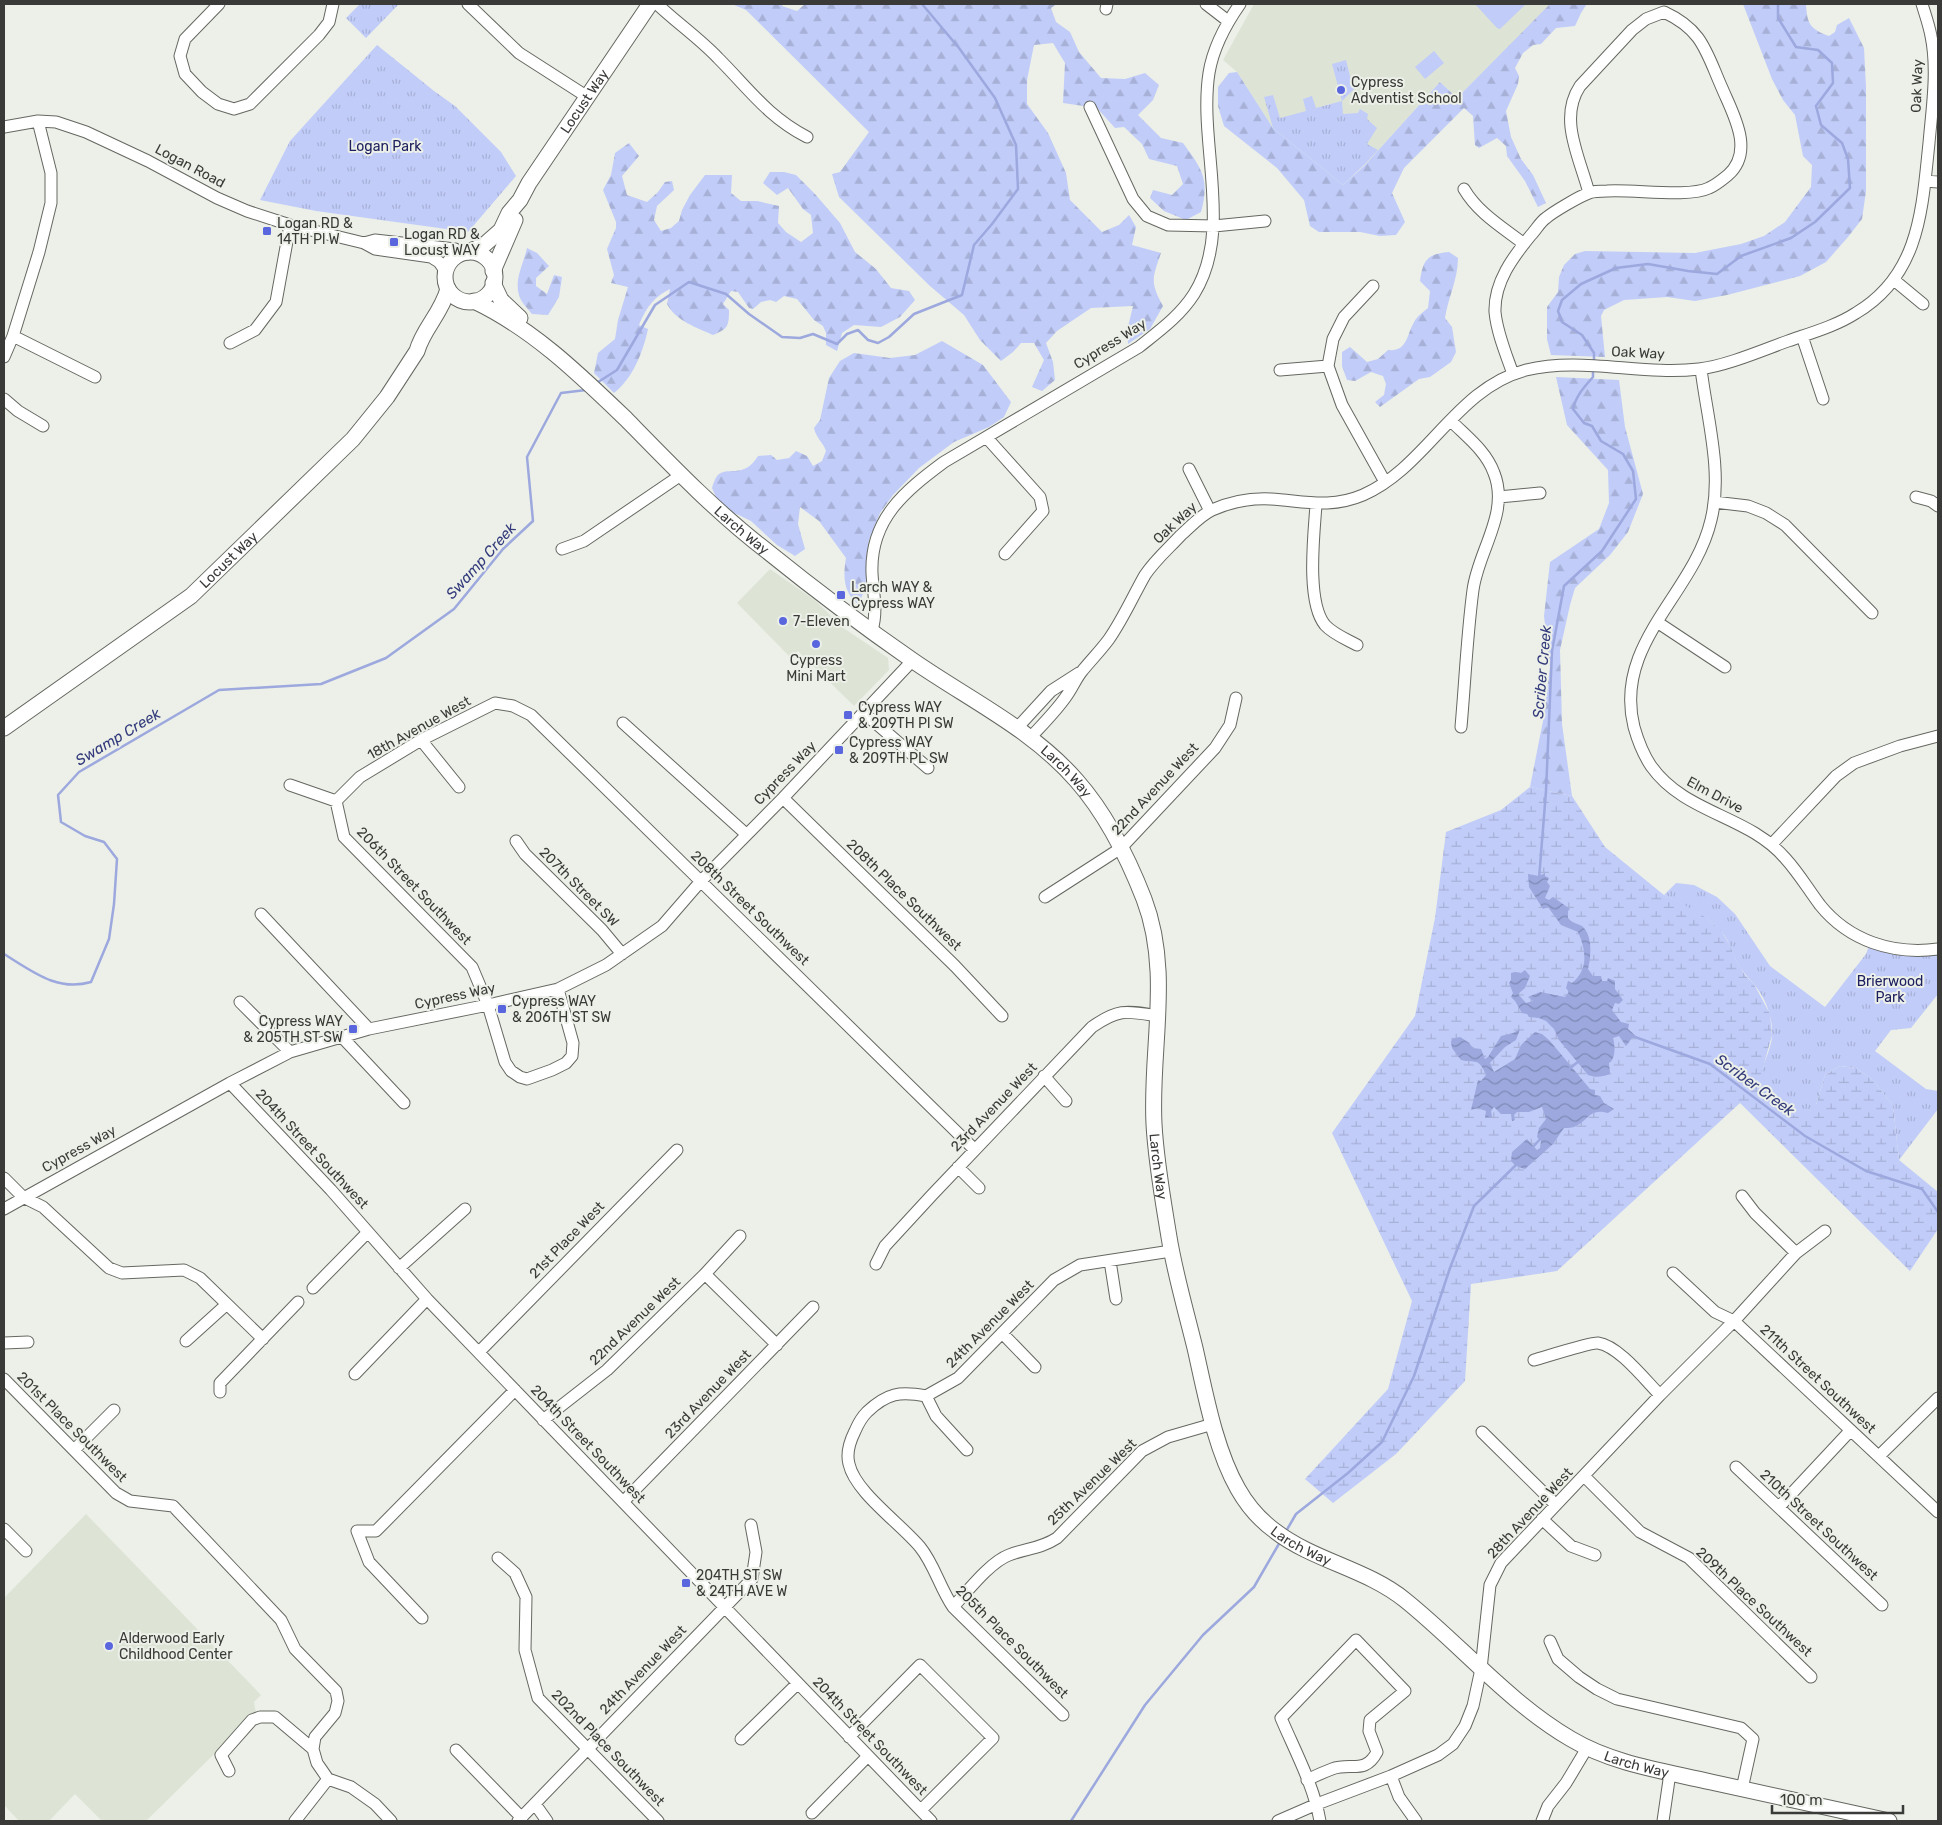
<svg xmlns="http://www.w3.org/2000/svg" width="1942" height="1825" viewBox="0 0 1942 1825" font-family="Rubik,sans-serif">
<defs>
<pattern id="forest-firs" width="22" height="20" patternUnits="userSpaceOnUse" patternTransform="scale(1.25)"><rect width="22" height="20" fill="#c1ccf9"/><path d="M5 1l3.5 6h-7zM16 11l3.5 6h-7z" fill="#a7b0d6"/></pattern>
<pattern id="wetland-marsh" width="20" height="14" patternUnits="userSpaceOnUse" patternTransform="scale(1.25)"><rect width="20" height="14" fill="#c1ccf9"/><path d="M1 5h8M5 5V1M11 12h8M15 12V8" fill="none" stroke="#a7b0d6"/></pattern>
<pattern id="park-tufts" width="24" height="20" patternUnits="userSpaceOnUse" patternTransform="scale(1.25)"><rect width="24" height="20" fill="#c1ccf9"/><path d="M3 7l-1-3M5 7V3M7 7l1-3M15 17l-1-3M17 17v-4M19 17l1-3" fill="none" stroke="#a7b0d6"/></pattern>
<pattern id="water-waves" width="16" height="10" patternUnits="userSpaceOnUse" patternTransform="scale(1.25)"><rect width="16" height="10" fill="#9ca8de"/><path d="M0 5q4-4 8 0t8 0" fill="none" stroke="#808ab5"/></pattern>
</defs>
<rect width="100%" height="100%" fill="#ecf0e8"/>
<path fill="#dde4d6" d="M1254 4H1551L1457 98 1440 82 1365 165 1273 128 1237 72 1223 60Z
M770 569 816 601 842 627 888 658 889 670 854 706 798 651 791 658 737 603Z
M86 1514 261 1695 254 1702 256 1713 146 1821H102L75 1794 49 1821H19L4 1805V1598Z"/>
<path fill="#c1ccf9" d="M1475 4H1526L1500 29 1497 28Z
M1434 51 1444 63 1425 79 1415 67Z"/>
<path fill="url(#forest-firs)" d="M732 4H783L782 6 797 11 805 4H1057L1051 8 1056 22 1070 32 1079 52 1101 78 1125 79 1145 73 1159 85 1153 100 1138 115 1161 138 1183 143C1202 169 1210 179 1201 212L1186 220 1164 211 1150 198 1153 190 1172 195 1183 184 1177 166 1149 159 1142 144 1124 127 1115 128 1097 108 1063 103 1065 63 1053 43 1034 45 1027 80V104L1048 133 1066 173 1070 200 1102 232 1119 225 1129 215 1136 227 1132 245 1161 253C1152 279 1150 282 1163 306L1150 329 1128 344 1127 331 1133 306 1091 308 1057 331 1046 343 1053 362 1055 380 1042 391 1032 387 1044 360 1034 343H1021L1013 352 1001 361 980 340 964 315 930 286 839 197 832 174 840 172 869 132 746 10Z
M1550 4 1586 5 1581 13 1575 26 1556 28 1541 44 1533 45 1523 53 1515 68 1519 76 1518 84 1506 111 1511 137 1521 159 1533 175 1546 203 1538 207 1525 181 1507 156 1506 146 1497 138 1479 148 1475 145 1473 116 1464 108 1404 168 1392 193 1405 222 1396 235 1380 236 1360 232H1319L1310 226 1304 200 1277 168 1224 126 1218 106V87L1229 73 1237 72 1273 128 1343 185 1365 165 1440 82 1457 98Z
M1743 4H1806C1807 24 1810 29 1829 36L1835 32 1837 25 1849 18 1864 48 1866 87V191L1862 219 1848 237 1826 262 1800 276 1727 295 1695 301 1667 297 1624 300 1604 310 1601 316 1605 357 1551 355 1547 339V307L1558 292 1559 277 1564 265 1575 254 1585 251 1695 253 1741 244 1764 236 1785 222 1811 187 1812 165 1803 156 1795 115 1783 100 1772 79Z
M629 143 639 156 622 176 627 195 647 202 658 192 665 182 672 181 674 190 657 206 654 220 661 231 671 228 679 221 682 210 690 195 705 175H732L731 193 741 201H757L779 206 778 223 786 232 801 242 813 233 811 215 803 209 788 188 777 195 763 183 770 172H784L796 175 815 194 840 223 855 252 876 269 891 288 909 291 915 300 900 317 881 327 854 325 842 333 837 351 826 345V333L823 326 814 320 797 299 784 296 776 302 770 300 761 302 753 309 749 308 738 292 731 291 723 304 729 310C729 326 728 329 713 335 696 327 676 321 667 304L670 289C652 298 646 309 639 325L648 329C643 352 633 378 614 393L594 373 598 353 615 339 618 320 628 287 611 283 614 275 607 249 616 228V222L603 190 611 175 615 153Z
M527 248 537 253 549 266 536 278V286L547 294 554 275 562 277 559 297 548 315 532 314C528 309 520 301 519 295 514 279 524 263 527 248Z
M1449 252 1458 258C1458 279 1448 298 1445 318L1452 327 1456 352 1451 362 1430 377 1419 379 1380 407 1375 402 1384 395 1386 384 1383 376 1371 372 1355 381 1347 380 1342 366V352L1350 347 1367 362 1378 359 1388 350C1409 352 1406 333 1416 319 1419 315 1424 311 1428 308L1430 291 1420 281C1423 260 1427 254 1449 252Z
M942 341 983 365 1011 402 1004 417 989 427 954 442 919 468 893 495 880 513 869 540 865 590 858 604C843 593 843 575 846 558L819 521 800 507 798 524 805 549 795 556 777 545 751 521 720 506 712 488C713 484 715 479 717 476 726 465 744 480 758 456L771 455 777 460 789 458 796 451 807 456 813 466 822 461 826 451C823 442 816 438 814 428L820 420 829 378 840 361 854 353 890 358 915 355Z
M1556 377 1619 380 1625 427 1643 494 1628 532 1610 555 1575 588 1570 605 1560 650 1562 724 1572 796 1530 787 1543 721 1550 667 1544 616 1550 562 1599 529 1609 503 1608 470 1567 425Z"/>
<path fill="url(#wetland-marsh)" d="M1530 787 1572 796 1605 847 1664 895 1697 910 1721 930 1731 947 1736 960 1745 975 1754 984 1770 1014 1772 1035 1761 1075 1760 1087 1765 1095 1772 1102 1816 1105 1825 1075 1840 1066 1856 1068 1874 1081 1893 1106 1899 1160 1938 1192V1229L1910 1271 1740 1103 1557 1271 1471 1284 1465 1381 1396 1454 1333 1503 1305 1479 1388 1389 1412 1301 1332 1133 1415 1016 1435 918 1446 832 1501 810Z"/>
<path fill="url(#park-tufts)" d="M360 4H399L366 38 346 18Z
M377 45 434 91 455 106 501 152 516 176 468 232 316 211 260 200 290 141Z
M1346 60 1353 88H1355L1342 101 1343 114 1358 113 1360 109 1368 114 1367 119 1377 128 1367 144 1378 150 1364 165 1343 185 1273 128 1264 97 1273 95 1280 118 1306 111 1303 99 1312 96 1316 108 1342 101 1332 64Z
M1676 883 1694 885 1717 897 1735 914 1770 966 1825 1007 1866 954 1870 943 1938 949V994L1911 1028 1891 1030 1875 1051 1926 1089 1938 1091V1109L1899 1160 1893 1106 1874 1081 1856 1068 1840 1066 1825 1075 1816 1105 1812 1112C1808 1113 1802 1115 1798 1116 1787 1116 1762 1097 1760 1087 1757 1072 1772 1051 1772 1035 1773 1017 1765 997 1753 983 1747 976 1741 970 1737 962 1731 951 1729 938 1719 929 1703 913 1685 905 1664 895Z"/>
<path fill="url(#water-waves)" d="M1545 873V876L1549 878 1547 882 1550 886 1545 898 1549 900 1553 897 1570 909 1568 911V918C1572 923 1576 923 1582 926 1593 935 1591 957 1588 969L1593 976H1601L1602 981H1607L1608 978 1615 981V989L1623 1000 1619 1004 1615 1003 1612 1010 1621 1022 1629 1024 1628 1029 1638 1038H1632L1626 1046 1619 1036 1613 1038C1615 1045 1616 1059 1609 1063L1610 1074C1601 1077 1596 1078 1588 1075L1559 1040 1554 1029 1546 1021 1539 1018 1529 1017 1527 1014 1522 1013 1515 1001 1511 997 1513 993 1509 983 1511 980V973L1515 972 1521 973 1525 970 1530 976 1525 988 1518 994 1526 1003 1533 1001 1528 997 1540 992 1565 997 1569 992 1566 988 1568 981 1572 983C1589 969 1586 950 1578 932L1561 925 1548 907 1543 909 1529 887 1528 874 1539 876Z
M1520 1029 1516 1040 1505 1047 1490 1063 1494 1072 1515 1059 1521 1045 1535 1032 1542 1034 1550 1041 1590 1089 1595 1090V1095L1600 1096 1604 1103 1614 1109 1608 1113C1589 1108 1590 1119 1576 1126 1573 1128 1567 1128 1564 1128L1553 1144 1525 1169 1516 1166 1511 1161 1512 1152 1527 1139 1537 1150 1540 1148 1541 1141 1537 1137 1539 1128 1546 1119 1542 1107 1529 1112H1517L1514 1115 1515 1120 1512 1121 1511 1114H1501L1494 1107 1491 1111 1492 1117 1485 1118 1486 1111 1478 1108 1471 1110 1478 1080 1481 1081 1486 1075C1478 1056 1475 1064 1461 1060L1452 1048 1451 1042 1452 1039 1460 1037 1468 1042 1473 1048 1481 1049 1485 1059 1488 1057 1501 1036 1513 1033Z"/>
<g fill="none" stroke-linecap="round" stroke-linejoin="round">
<path stroke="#9ca8de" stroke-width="2.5" d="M1594 362V353L1582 335 1562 322 1558 311 1562 300 1581 284 1616 268 1648 264 1688 271 1717 274 1741 256 1791 238 1815 222 1850 188 1848 159 1842 143 1821 125 1816 106 1833 83 1832 63 1818 50 1796 47 1778 18V4
M595 384 617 370 655 305 689 282 726 294 749 314 782 337 800 338 813 334 837 344 847 334 858 330 868 340 878 343 889 337 914 314 962 295 974 245 992 224 1018 189 1016 145 995 98 959 48 922 4
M1539 879 1546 791 1552 651 1564 586 1602 551 1636 499 1633 471 1623 454 1601 441 1592 426 1584 423 1573 409C1576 396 1584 387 1593 377V370
M4 954C32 971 57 992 91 982L109 939 114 904 117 859 104 842 85 836 61 822 58 795 79 772 219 690 321 684 386 658 454 609 503 549 533 521 527 457 561 393 586 390
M1635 1037 1710 1064 1805 1136 1866 1171 1922 1189 1938 1212
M1569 1069 1579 1061
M1532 1148 1542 1137
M1285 1533 1296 1514 1348 1473 1382 1442 1414 1376 1450 1268 1474 1206 1517 1164
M1071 1821 1145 1705 1203 1635 1254 1587 1280 1542"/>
<g stroke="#656861" stroke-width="13">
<path id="minor" d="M219 4 185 39 180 56 185 74 202 92 218 104 234 109 250 104 319 35 329 22 333 4
M468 4 519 53 586 96
M657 4C677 23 699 38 718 58 749 89 767 116 807 137
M1206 4 1228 21
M1106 9 1107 4
M1090 107 1133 199 1147 216 1168 225 1214 226 1265 221
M4 127 38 121 56 122 86 132 148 161 217 198 247 211 290 225 364 243 375 249 431 257 439 262 446 272
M1925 181 1938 182
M1464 189C1478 213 1502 227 1524 244
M364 243 375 240 455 249 462 253
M1894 280 1923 304
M1373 286 1344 317 1333 339 1328 366 1342 405 1385 482
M13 336 95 377
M1802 336 1823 399
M230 343 255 330 276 302 290 225
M4 357 13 336 39 252 51 203V173L38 121
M1701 369C1707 418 1723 472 1711 520 1694 594 1613 643 1634 727 1638 741 1643 754 1651 766 1685 814 1748 815 1785 858 1798 872 1808 889 1820 905 1849 941 1893 955 1938 949
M1280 370 1328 366
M1513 374C1506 354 1497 333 1495 312 1494 282 1513 257 1531 235 1536 230 1540 222 1546 218 1553 212 1580 196 1589 193 1594 191 1602 191 1607 191 1634 189 1688 198 1709 188 1716 185 1722 180 1728 175 1755 151 1733 114 1722 88 1706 52 1703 30 1664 12L1646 19 1632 30 1580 86C1558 119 1580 158 1589 193
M4 399 18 411 43 426
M1451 421C1467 437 1486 451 1494 473 1510 513 1478 551 1473 590 1467 635 1465 682 1461 727
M987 438 1040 497 1043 511 1005 554
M1189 469 1210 511
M1499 497 1540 493
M1916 497 1931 501 1938 506
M1714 502 1748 506 1766 513 1785 525 1872 613
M1316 505C1314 534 1306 602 1325 625 1333 634 1346 639 1357 645
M562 549 584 541 681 475
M1657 622 1725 667
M872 630C878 610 873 593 872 573 870 519 905 491 944 462L1139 347C1159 331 1180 316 1194 294 1234 230 1198 143 1209 73 1213 48 1226 24 1240 4
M864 713 928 768
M623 723 746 834
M1017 728 1051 691 1079 673
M1030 738C1042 725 1055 712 1065 698 1072 689 1076 678 1083 670 1092 659 1101 650 1109 639 1123 619 1133 596 1145 575 1155 560 1169 548 1181 535 1190 527 1201 515 1212 510 1230 502 1252 498 1271 499 1304 501 1330 509 1363 495 1427 467 1456 388 1526 370 1582 356 1642 376 1699 369 1726 366 1763 350 1788 341 1811 333 1836 326 1856 313 1920 275 1922 209 1929 143 1932 108 1938 70 1931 36 1929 25 1925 14 1922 4
M421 740 459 787
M290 785 336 801 344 837 472 967 488 1005 505 1062 511 1071 520 1077 527 1079 552 1070 566 1063 572 1056 573 1043 558 989
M783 798 955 966 1002 1016
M336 801 360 777 421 740 495 703 513 706 531 715 974 1149
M516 841 525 854 602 930 622 954
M1772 844 1836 776 1854 763 1900 746 1938 736
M1045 897 1121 848 1215 748 1230 725 1236 698
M261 914 369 1029
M240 1002 290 1052
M342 1037 404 1103
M1044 1076 1066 1101
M230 1083 331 1190 427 1299 931 1821
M958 1167 979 1188
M4 1178 23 1197 43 1207 109 1268 122 1273 184 1270 200 1278 263 1339
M1742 1196 1755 1213 1796 1253
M4 1209 230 1083 290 1052 369 1029 488 1005 558 989 606 965 662 926 701 881 783 798 913 660
M1110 1261 1116 1299
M876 1264 885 1246 932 1195 1092 1027C1119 1008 1127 1011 1158 1016
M399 1268 465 1209
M1673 1273 1715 1312 1734 1321 1938 1512
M705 1274 777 1345
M313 1288 368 1232
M1002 1333 1035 1367
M186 1341 227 1304
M4 1343 28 1342
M479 1352 677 1150
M1534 1360C1545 1357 1591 1342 1598 1343 1619 1346 1645 1380 1660 1395
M355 1374 427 1299
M4 1379 116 1493 130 1501 173 1506 281 1620 295 1649 336 1691 338 1701 335 1713 315 1737 313 1749 317 1763 328 1779 351 1787 375 1804 391 1821
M220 1392V1383L298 1302
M926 1396 936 1416 967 1450
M543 1420 607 1370 705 1274 740 1236
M1482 1432 1556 1505
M74 1450 114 1410
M1879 1456 1938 1398
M1736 1467 1882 1605
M1584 1476 1640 1532 1689 1558 1811 1677
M623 1502 813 1307
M1779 1507 1850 1431
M1542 1519 1571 1546 1595 1555
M4 1529 26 1551
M498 1558 515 1573 526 1597 525 1650 538 1698 658 1821
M953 1607C967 1592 990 1562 1009 1555 1027 1548 1040 1549 1057 1538L1142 1451 1168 1437 1213 1424
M422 1618 369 1562 357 1531H376L515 1390
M1550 1641 1558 1659 1579 1677 1597 1689 1617 1699 1741 1728 1753 1739 1742 1789
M1063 1715 953 1607C940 1588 934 1564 920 1547 901 1524 855 1492 849 1464 846 1453 850 1441 855 1431 858 1424 861 1418 867 1412 887 1393 900 1391 926 1396L958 1378 1054 1280 1080 1265 1171 1251
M849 1737 920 1665 993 1738 921 1810
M741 1739 798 1683
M456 1750 522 1818
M229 1771 221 1755 252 1720 260 1717H275L313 1749
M1391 1776 1399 1797 1416 1821
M1307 1780C1315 1776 1324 1772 1332 1769 1351 1762 1365 1775 1377 1752L1369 1731 1370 1720 1405 1691 1356 1640 1281 1718C1295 1751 1314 1786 1320 1821
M535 1804 547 1821
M812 1813 868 1756
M295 1821 328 1779
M518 1821 752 1579 756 1552 751 1525
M1278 1821 1317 1804 1391 1776 1438 1755 1453 1744 1465 1726 1473 1706 1481 1669 1490 1585 1501 1563 1660 1395 1734 1321 1796 1253 1825 1231
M1542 1821 1548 1806 1566 1783 1587 1748
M1663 1821 1670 1773"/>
</g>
<g stroke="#656861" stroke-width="17">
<g id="major">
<path id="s1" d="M468 252 484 245 501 230 509 213 520 200 529 183 650 4"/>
<circle cx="470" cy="277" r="25"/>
<path d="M493 271 515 220"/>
<path d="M493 283 501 300 520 318"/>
<path id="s2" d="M474 301C533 329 579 374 626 419 671 465 716 512 767 551 814 589 863 626 912 660 968 699 1032 729 1077 781 1106 814 1128 858 1144 899 1172 972 1150 1049 1154 1124 1156 1162 1163 1200 1169 1237 1175 1274 1186 1311 1195 1348 1205 1392 1215 1449 1238 1489 1247 1505 1260 1520 1275 1531 1314 1561 1367 1569 1405 1600 1461 1645 1508 1702 1571 1739 1613 1764 1664 1771 1711 1782 1770 1795 1830 1808 1889 1821"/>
<path id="s3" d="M4 728 191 596 353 439 387 397 417 351C423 329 441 314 448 289"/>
</g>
</g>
<use href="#minor" stroke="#fff" stroke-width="11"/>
<use href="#major" stroke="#fff" stroke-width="15"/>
</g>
<g fill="#5a66dd" stroke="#ecf0e8" stroke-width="2">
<circle cx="1341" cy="90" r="5"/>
<rect x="262" y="226" width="10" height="10" rx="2.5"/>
<rect x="389" y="237" width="10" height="10" rx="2.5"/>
<rect x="836" y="590" width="10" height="10" rx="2.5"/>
<circle cx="783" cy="621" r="5"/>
<circle cx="816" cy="644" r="5"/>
<rect x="843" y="710" width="10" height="10" rx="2.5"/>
<rect x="834" y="745" width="10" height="10" rx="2.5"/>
<rect x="497" y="1004" width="10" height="10" rx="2.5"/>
<rect x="348" y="1024" width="10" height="10" rx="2.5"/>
<rect x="681" y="1578" width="10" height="10" rx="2.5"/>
<circle cx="109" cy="1646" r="5"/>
</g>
<g text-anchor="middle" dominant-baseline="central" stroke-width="4" stroke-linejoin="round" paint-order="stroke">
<g font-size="14" fill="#3a3b38" stroke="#ecf0e8" text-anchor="start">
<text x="1351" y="82">Cypress<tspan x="1351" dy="16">Adventist School</tspan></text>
<text x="277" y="223">Logan RD &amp;<tspan x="277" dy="16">14TH Pl W</tspan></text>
<text x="404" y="234">Logan RD &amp;<tspan x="404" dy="16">Locust WAY</tspan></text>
<text x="851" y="587">Larch WAY &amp;<tspan x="851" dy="16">Cypress WAY</tspan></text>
<text x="793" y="621">7-Eleven</text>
<text x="816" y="660" text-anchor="middle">Cypress<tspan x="816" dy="16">Mini Mart</tspan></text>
<text x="858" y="707">Cypress WAY<tspan x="858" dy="16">&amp; 209TH Pl SW</tspan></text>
<text x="849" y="742">Cypress WAY<tspan x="849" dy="16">&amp; 209TH PL SW</tspan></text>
<text x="512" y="1001">Cypress WAY<tspan x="512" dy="16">&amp; 206TH ST SW</tspan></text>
<text x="343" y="1021" text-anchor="end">Cypress WAY<tspan x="343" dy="16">&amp; 205TH ST SW</tspan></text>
<text x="696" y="1575">204TH ST SW<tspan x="696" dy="16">&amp; 24TH AVE W</tspan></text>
<text x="119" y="1638">Alderwood Early<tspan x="119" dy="16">Childhood Center</tspan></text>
</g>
<g font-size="14" fill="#3a3b38" stroke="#ecf0e8">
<text transform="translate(1917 86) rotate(-88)">Oak Way</text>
<text stroke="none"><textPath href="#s1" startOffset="194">Locust Way</textPath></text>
<text transform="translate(190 166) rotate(28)">Logan Road</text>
<text transform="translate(1110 344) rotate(-32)">Cypress Way</text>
<text transform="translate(1638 353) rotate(3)">Oak Way</text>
<text transform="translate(1175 523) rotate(-43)">Oak Way</text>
<text stroke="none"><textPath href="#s2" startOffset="354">Larch Way</textPath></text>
<text stroke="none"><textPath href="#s3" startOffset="281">Locust Way</textPath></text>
<text transform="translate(419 728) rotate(-29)">18th Avenue West</text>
<text transform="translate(785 773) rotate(-46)">Cypress Way</text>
<text stroke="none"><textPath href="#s2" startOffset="759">Larch Way</textPath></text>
<text transform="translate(1155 789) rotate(-47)">22nd Avenue West</text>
<text transform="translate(1715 795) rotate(28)">Elm Drive</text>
<text transform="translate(414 886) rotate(46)">206th Street Southwest</text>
<text transform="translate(579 887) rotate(45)">207th Street SW</text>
<text transform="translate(904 895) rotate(44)">208th Place Southwest</text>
<text transform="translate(750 908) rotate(44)">208th Street Southwest</text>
<text transform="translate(455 996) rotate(-12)">Cypress Way</text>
<text transform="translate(994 1107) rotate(-46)">23rd Avenue West</text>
<text transform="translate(79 1149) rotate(-29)">Cypress Way</text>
<text transform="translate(312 1149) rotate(47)">204th Street Southwest</text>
<text stroke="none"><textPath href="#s2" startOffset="1179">Larch Way</textPath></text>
<text transform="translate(567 1240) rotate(-46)">21st Place West</text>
<text transform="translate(635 1321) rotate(-44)">22nd Avenue West</text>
<text transform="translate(990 1324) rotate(-45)">24th Avenue West</text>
<text transform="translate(1818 1379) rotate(43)">211th Street Southwest</text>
<text transform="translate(708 1394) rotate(-46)">23rd Avenue West</text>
<text transform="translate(72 1427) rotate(45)">201st Place Southwest</text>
<text transform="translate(588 1444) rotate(46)">204th Street Southwest</text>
<text transform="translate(1092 1482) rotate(-44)">25th Avenue West</text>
<text transform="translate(1530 1513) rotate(-47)">28th Avenue West</text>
<text transform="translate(1819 1525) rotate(43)">210th Street Southwest</text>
<text stroke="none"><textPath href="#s2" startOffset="1599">Larch Way</textPath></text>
<text transform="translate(1754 1602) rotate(43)">209th Place Southwest</text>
<text transform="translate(1012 1642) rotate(45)">205th Place Southwest</text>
<text transform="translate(643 1670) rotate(-46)">24th Avenue West</text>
<text transform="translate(870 1736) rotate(46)">204th Street Southwest</text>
<text transform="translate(608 1748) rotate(46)">202nd Place Southwest</text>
<text stroke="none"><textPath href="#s2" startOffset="2004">Larch Way</textPath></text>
</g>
<g font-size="14" fill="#1e2160" stroke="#ecf0e8">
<text x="385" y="146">Logan Park</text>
<text x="1890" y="981">Brierwood<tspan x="1890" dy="16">Park</tspan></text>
</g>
<g font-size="15" font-style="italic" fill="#333b7c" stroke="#ecf0e8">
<text transform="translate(481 561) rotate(-48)">Swamp Creek</text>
<text transform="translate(1542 672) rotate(-85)">Scriber Creek</text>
<text transform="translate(118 737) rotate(-31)">Swamp Creek</text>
<text transform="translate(1755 1085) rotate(36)">Scriber Creek</text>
</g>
</g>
<rect width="1942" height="1825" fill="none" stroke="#3a3b38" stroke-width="10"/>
<path d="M1772 1805v8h131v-8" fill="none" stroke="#3a3b38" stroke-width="2.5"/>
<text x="1780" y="1805" font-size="15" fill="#3a3b38" stroke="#ecf0e8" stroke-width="4" paint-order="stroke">100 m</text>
</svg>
